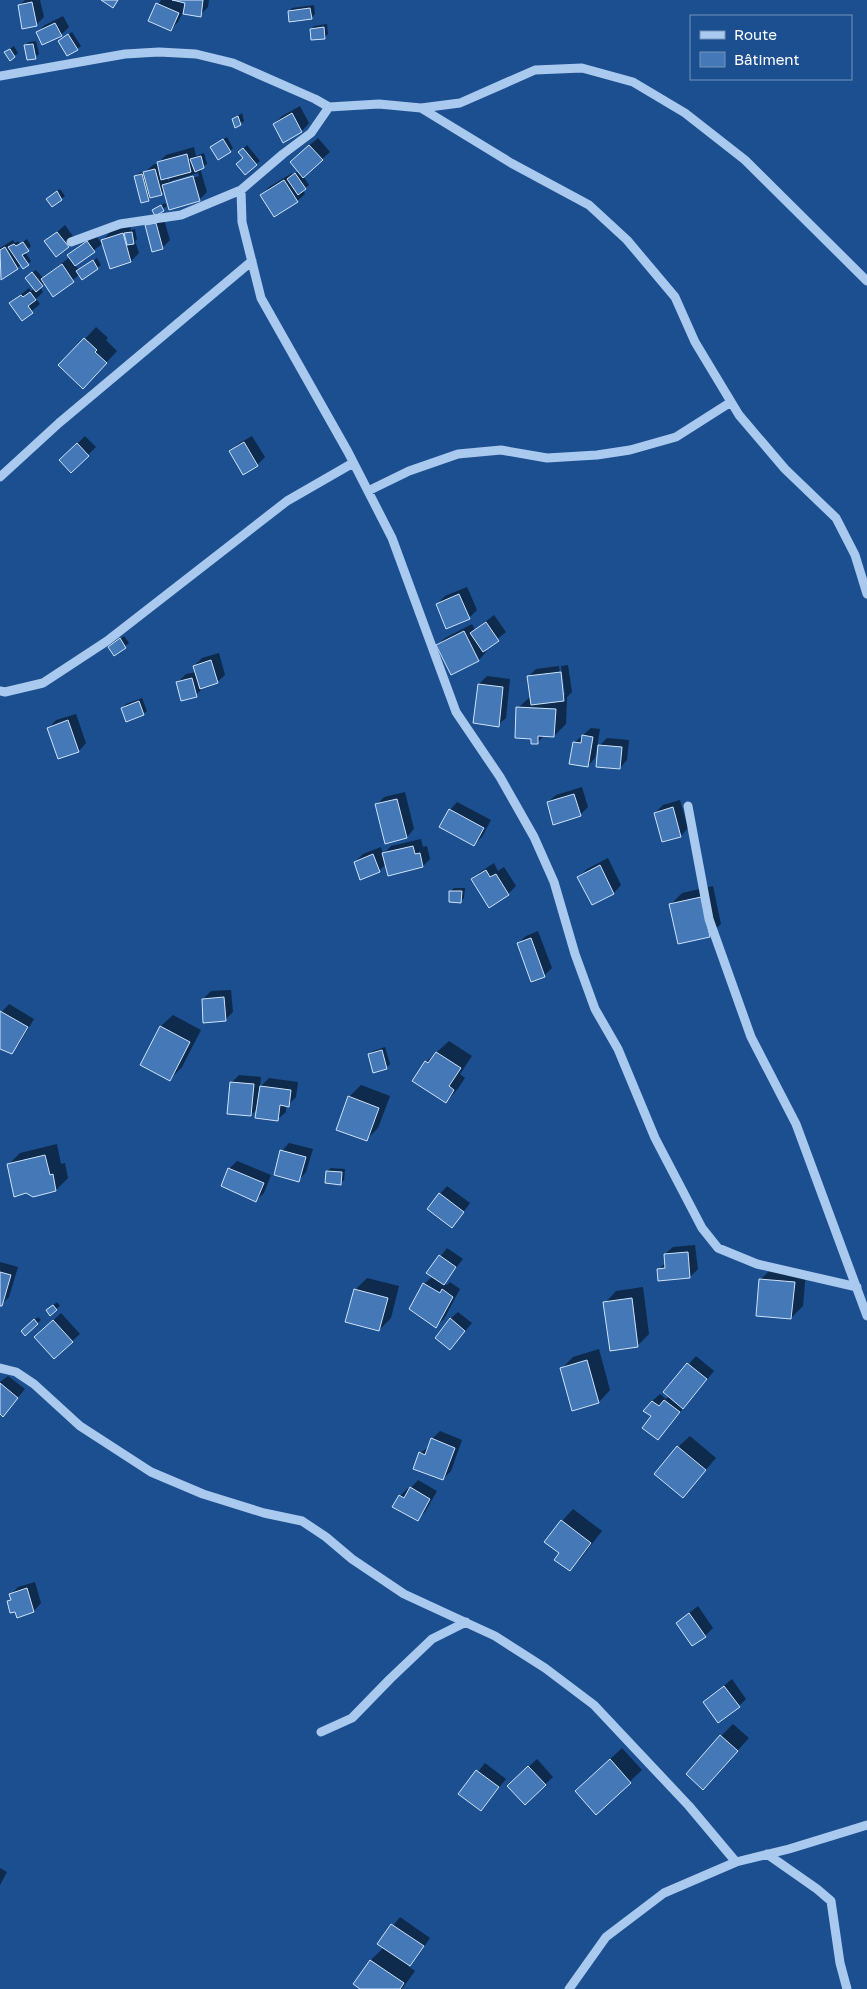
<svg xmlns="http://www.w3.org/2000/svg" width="867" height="1989" viewBox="0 0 867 1989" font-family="'Golos Text',sans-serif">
<rect width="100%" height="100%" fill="#1b4f8f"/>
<path fill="#0007" fill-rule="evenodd" d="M25 0H40L44 17 36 25 19 6Z
M161 0H209L208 7 200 15 183 12 178 22 170 30 150 20ZM177 1 186 2V5Z
M314 5 315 14 312 17 289 12 292 8Z
M63 16 69 27 61 35 37 32 45 25Z
M327 24 328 34 324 38 311 29 314 26Z
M72 32 81 46 77 49 60 41Z
M36 41 39 54 35 57 26 46 29 42Z
M14 46 18 53 10 59 6 52Z
M300 106 309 123 302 131 284 141 274 124 282 116Z
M242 113 244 121 236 126 233 119Z
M227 137 233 148 230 151 212 147Z
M318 138 330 152 303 176 309 185 303 190 305 194 297 201 262 195 269 187 292 173 293 175 299 171V154Z
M247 145 260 161 245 173 243 149Z
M194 147 196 156 204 153 207 164 200 168 207 192 199 200 165 190 161 194 148 199 135 177 139 173 146 171 153 165 158 163 166 155ZM198 173 199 176 171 184V181ZM173 175 168 181 167 177Z
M60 189 65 196 52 206 47 199Z
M165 203 167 206 155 214 153 210Z
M163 216 170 240 162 248 146 226 154 218Z
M65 225 75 239 68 246 46 242Z
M130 226 131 230 135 229 137 239 135 241 139 253 131 261 111 267 103 240 110 232Z
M95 234 102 244 75 265 79 270 97 258 101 265 97 268 80 274 54 296 45 283 40 287 43 292 36 299 40 304 22 319 11 303 29 288 31 291 35 288 30 274 36 270 43 278 70 257 69 255 76 248Z
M27 239 31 246 25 252 31 261 28 264 21 265 1 278 0 248 13 240 15 243 18 241 20 244Z
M96 327 108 338 106 340 117 351 95 375 85 339Z
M85 436 96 447 71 471 61 460Z
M252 436 265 457 257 465 231 451 238 444Z
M467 587 477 610 469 618 437 604 445 596Z
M494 615 506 632 485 649 486 652 479 660 451 674 437 645 445 638 472 624 475 630Z
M124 636 129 643 114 654 109 647Z
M219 653 225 675 217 682 204 687 196 695 178 682 186 674 196 672 194 666 202 658Z
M568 665 572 692 567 697 566 724 554 736 545 735 537 743 532 738 518 708 531 696 528 677 536 669 559 666 562 695H565L561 666Z
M487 676 510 679 506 718 498 725 479 684Z
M142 698 147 711 143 714 122 708 126 704Z
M76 714 86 743 79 751 59 757 49 728 56 720Z
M591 728 600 729 597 748 607 738 629 740 627 760 620 768 597 748 595 758 588 766 574 743Z
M582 787 588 807 580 815 548 802 556 795Z
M405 792 414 829 407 837 377 805 384 797Z
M680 800 688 828 681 836 655 813 663 805Z
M457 802 491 820 482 837 474 844 450 810Z
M421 839 423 847 427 846 430 859 423 866 386 864 379 871 355 862 363 854 381 847 383 854 391 846Z
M608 858 621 885 614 893 593 903 579 877 587 869Z
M494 863 498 871 504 867 516 886 508 894 473 880 480 872Z
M713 886 721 924 709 935 670 905 682 893Z
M454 888H465L464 898 461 901 451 891Z
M538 931 552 968 544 976 518 943 526 936Z
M231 990 233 1012 225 1020 203 999 211 991Z
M9 1004 34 1019 19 1044 11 1052 0 1047V1014Z
M173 1015 201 1030 182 1067 170 1079 161 1026Z
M449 1041 472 1056 460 1074 465 1078 457 1090 446 1102 426 1062Z
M385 1047 390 1064 386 1068 369 1054 373 1051Z
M239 1075 261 1077 260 1087 269 1078 298 1082 296 1097 288 1105H286V1112L278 1119 258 1108 251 1115 231 1083Z
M361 1085 390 1096 378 1128 366 1140 349 1097Z
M289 1143 313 1149 306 1172 299 1180 282 1151Z
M57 1144 61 1164 65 1163 68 1178 56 1190 8 1165 20 1153Z
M237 1161 271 1175 264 1193 256 1200 229 1169Z
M331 1168 345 1169 344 1180 341 1183 327 1171Z
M447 1186 470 1203 459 1218 440 1194Z
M695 1245 698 1269 690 1277 659 1269 666 1262 665 1254 673 1247Z
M447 1248 463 1259 444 1283 447 1285 450 1282 460 1289 444 1319 436 1326 424 1284 433 1276 428 1272Z
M0 1262 18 1267 9 1297 1 1305Z
M772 1268 806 1271 803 1306 791 1318 760 1280Z
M367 1278 399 1286 391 1318 379 1330 355 1290Z
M643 1287 649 1334 637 1346 605 1303 616 1291Z
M57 1302 60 1306 50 1314 51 1307Z
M458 1312 472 1323 450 1349V1319Z
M61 1313 80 1334 72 1341 43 1330Z
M38 1317 41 1320 25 1335 22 1331Z
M599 1349 610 1390 599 1402 561 1369 573 1357Z
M696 1356 714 1371 658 1439 652 1416V1401L660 1394 666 1399 669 1396 665 1392Z
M8 1376 25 1389 3 1415 0 1413V1382Z
M440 1431 462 1440 451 1471 443 1479 420 1453 430 1446 432 1439Z
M690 1436 716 1458 683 1496 678 1447Z
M418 1480 437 1491 425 1512 417 1519 394 1507 400 1496 408 1488 410 1489Z
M573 1509 602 1531 581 1558 570 1570 561 1553 562 1521Z
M35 1582 41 1603 34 1611 16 1610 8 1601 12 1598 11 1594 18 1587Z
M698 1606 713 1628 705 1636 677 1623Z
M732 1679 746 1699 739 1706 704 1702Z
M733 1724 749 1738 703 1788 721 1736Z
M622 1748 642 1770 596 1813 576 1791Z
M537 1759 553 1777 525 1803 517 1778Z
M485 1763 506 1779 481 1810 460 1794Z
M0 1868 7 1872 0 1885Z
M400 1917 430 1938 417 1957 408 1966 415 1971 402 1989H363L355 1984 371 1960 384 1947 379 1944Z"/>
<path fill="#4478b7" stroke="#cfe3fa" d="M101 0H118L113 8Z
M172 0H203L201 17 183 14 185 3Z
M32 2 37 26 22 29 18 5Z
M156 3 179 13 171 31 148 21Z
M310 8 312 19 289 22 288 11Z
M55 23 62 36 42 45 36 32Z
M324 27 325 39 311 40 310 29Z
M68 34 78 50 67 56 58 41Z
M33 44 36 59 27 60 24 45Z
M10 49 15 57 10 61 4 52Z
M292 113 302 132 283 143 273 124Z
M238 116 241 125 235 128 232 119Z
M223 139 231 152 218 160 210 147Z
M309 145 323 160 303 178 290 162Z
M243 148 257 165 245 175 236 164 243 158 238 152Z
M187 154 191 172 161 180 157 162Z
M201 156 204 168 195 172 190 159Z
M155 169 162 195 150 198 143 172Z
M295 173 306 189 298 195 287 179Z
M142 174 149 201 141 203 134 176Z
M193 176 200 201 169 210 162 185Z
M284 180 298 202 274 217 260 195Z
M57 191 62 200 52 207 46 199Z
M161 205 164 211 155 216 152 210Z
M156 223 163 249 152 252 145 225Z
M57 232 69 247 56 257 44 241Z
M132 232 134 244 127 245 124 233Z
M123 233 131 262 110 269 101 240Z
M87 241 95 252 75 266 67 255Z
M23 242 29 251 22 255 29 265 23 269 8 247 14 244 16 246Z
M5 247 18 269 1 280 0 250Z
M93 260 98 269 82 280 76 271Z
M62 264 74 282 53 297 41 279Z
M32 272 43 286 36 292 25 278Z
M30 292 36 300 28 306 33 313 22 321 9 303 21 295 23 297Z
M84 338 97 350 95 352 107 363 83 389 58 365Z
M244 442 258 466 243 475 229 451Z
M77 443 89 456 71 473 59 460Z
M459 594 470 619 446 629 436 604Z
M486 622 499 641 483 652 470 633Z
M464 631 479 661 451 675 436 645Z
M120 638 126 648 114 656 108 647Z
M211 660 218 683 200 689 193 666Z
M561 672 564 701 531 705 527 676Z
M192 678 197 697 181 701 176 682Z
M478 684 503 687 499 727 473 723Z
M139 701 144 715 126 722 121 708Z
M516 707 556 709 554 737 538 736V744H531V739L515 738Z
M68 720 79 752 58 759 47 728Z
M582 735 593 737 588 767 569 764 573 742 581 743Z
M598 745 622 747 620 769 596 767Z
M574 794 581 816 553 825 547 802Z
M397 799 407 838 385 844 375 804Z
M673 807 681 837 662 842 654 813Z
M449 809 484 828 474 846 439 827Z
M413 846 415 854 420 853 423 867 388 876 382 853Z
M373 854 380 872 360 880 354 862Z
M600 865 614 894 592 905 577 877Z
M486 870 490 877 496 874 509 895 489 908 471 879Z
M449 891H462L461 903 449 902Z
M701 897 710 937 678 944 669 904Z
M531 938 545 977 531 982 517 943Z
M224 997 226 1021 203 1023 202 999Z
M0 1011 28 1027 12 1054 0 1049Z
M160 1026 190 1042 170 1081 140 1065Z
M382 1050 387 1069 373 1073 368 1054Z
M436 1052 461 1068 449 1086 454 1090 446 1103 412 1081 425 1061 428 1063Z
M230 1082 254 1084 251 1116 227 1114Z
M260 1086 291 1090 289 1107 280 1105 278 1121 255 1118Z
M348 1096 379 1108 367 1141 336 1130Z
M280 1150 306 1157 299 1182 274 1175Z
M45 1155 50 1175 53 1174 56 1191 33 1197 26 1193 14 1197 7 1164Z
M228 1168 264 1183 256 1202 221 1186Z
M326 1171 342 1172 341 1185 325 1183Z
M439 1193 464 1212 452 1228 427 1209Z
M688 1252 690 1278 658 1281 657 1269 665 1268 664 1254Z
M439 1255 456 1267 444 1285 426 1273Z
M0 1272 11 1275 2 1306H0Z
M759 1279 795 1282 791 1319 756 1316Z
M423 1283 440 1293 442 1289 453 1297 436 1328 409 1309Z
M354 1289 388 1298 379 1331 345 1322Z
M632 1298 638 1347 610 1351 603 1302Z
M53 1305 57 1310 50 1316 46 1310Z
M450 1318 465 1331 450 1350 435 1338Z
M34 1319 38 1324 25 1336 21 1331Z
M53 1320 73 1342 54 1359 34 1337Z
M587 1360 599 1403 572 1411 560 1368Z
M687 1363 707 1379 683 1409 663 1392Z
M0 1383 18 1398 3 1417 0 1414Z
M664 1400 680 1412 658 1440 642 1428 651 1416 643 1411 652 1401 659 1406Z
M431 1438 455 1448 443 1480 413 1469 419 1452 425 1455Z
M677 1446 706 1470 683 1498 654 1474Z
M410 1487 430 1499 418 1521 392 1507 399 1495 404 1498Z
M561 1520 591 1543 570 1571 554 1560 559 1553 544 1542Z
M27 1588 34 1612 17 1618 15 1612 10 1613 7 1601 11 1600 9 1594Z
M689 1613 706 1637 692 1646 676 1623Z
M724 1686 740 1707 718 1723 703 1702Z
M720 1735 738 1751 703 1790 686 1774Z
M610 1759 631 1783 596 1815 575 1791Z
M528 1766 546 1785 525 1805 507 1786Z
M476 1770 499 1787 481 1811 458 1794Z
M391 1924 424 1946 410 1966 377 1944Z
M370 1960 404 1983 400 1989H360L353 1984Z"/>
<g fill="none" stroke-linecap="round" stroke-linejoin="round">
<path stroke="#a9c9ee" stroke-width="9" d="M0 76 125 54 159 52 196 54 233 63 315 99 329 107 379 104 421 108 460 103 535 70 582 68 633 82 685 113 745 160 867 281
M329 107 311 133 283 154 241 190 242 222 261 298 348 452 392 538 456 712 500 777 534 837 554 882 575 954 595 1009 618 1049 655 1138 702 1228 718 1248 757 1264 857 1287
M421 108 511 163 589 205 627 240 675 297 695 342 739 415 785 469 836 518 855 555 867 594
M71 242 120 224 181 215 241 190
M0 477 59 423 252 261
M368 491 409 471 458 454 501 450 547 458 597 455 630 450 676 437 731 402
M0 691 5 692 43 683 107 641 287 501 353 463
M688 806 709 919 751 1037 796 1124 867 1316
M0 1368 16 1372 34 1384 80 1426 151 1472 203 1494 264 1513 302 1521 326 1537 352 1559 404 1594 495 1636 545 1668 594 1705 689 1806 736 1862
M321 1732 352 1718 390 1679 432 1639 466 1622
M767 1854 817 1889 831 1901 840 1963 847 1989
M569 1989 606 1937 664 1893 736 1862 789 1849 867 1825"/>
</g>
<rect x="690" y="15" width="162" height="65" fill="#1b4f8f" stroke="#7695bc"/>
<rect x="700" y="31" width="25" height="8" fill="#a9c9ee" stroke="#7695bc"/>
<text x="734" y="40" font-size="15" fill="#ffffff">Route</text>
<rect x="700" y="52" width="25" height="15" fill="#4478b7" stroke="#7695bc"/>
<text x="734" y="65" font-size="15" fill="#ffffff">Bâtiment</text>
</svg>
